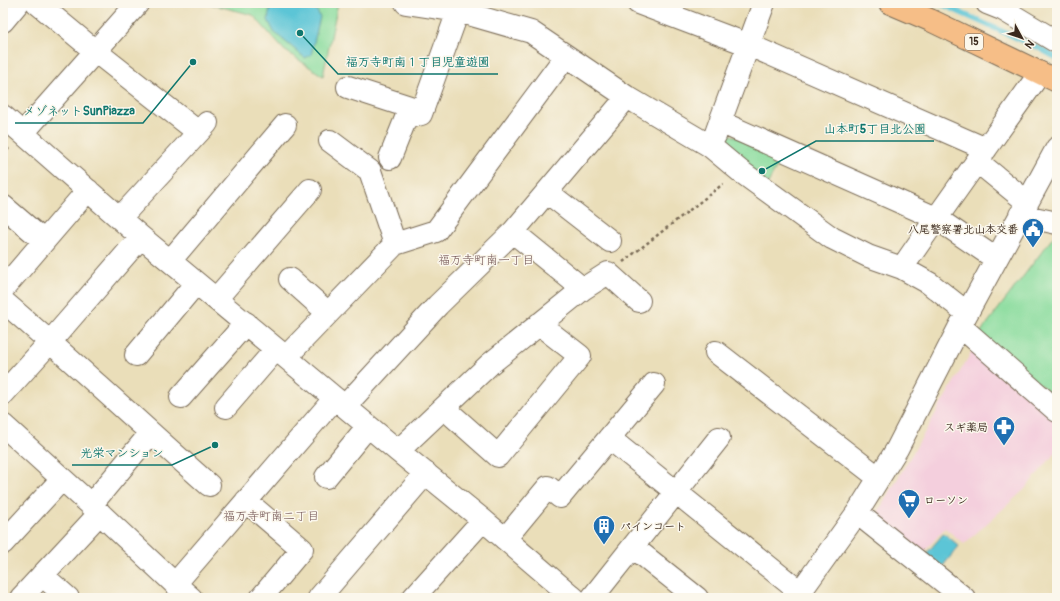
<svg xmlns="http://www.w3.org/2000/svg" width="1060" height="601" viewBox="0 0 1060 601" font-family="Pangolin,'Klee One',sans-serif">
<rect width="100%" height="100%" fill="#fbf7ec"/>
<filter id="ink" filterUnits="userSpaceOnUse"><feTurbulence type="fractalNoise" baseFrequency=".025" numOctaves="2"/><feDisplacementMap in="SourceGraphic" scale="8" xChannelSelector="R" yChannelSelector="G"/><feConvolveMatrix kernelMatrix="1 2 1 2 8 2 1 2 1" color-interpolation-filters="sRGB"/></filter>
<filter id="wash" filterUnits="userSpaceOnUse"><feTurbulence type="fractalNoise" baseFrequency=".012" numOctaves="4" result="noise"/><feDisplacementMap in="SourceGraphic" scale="16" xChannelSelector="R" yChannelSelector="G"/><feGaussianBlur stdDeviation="0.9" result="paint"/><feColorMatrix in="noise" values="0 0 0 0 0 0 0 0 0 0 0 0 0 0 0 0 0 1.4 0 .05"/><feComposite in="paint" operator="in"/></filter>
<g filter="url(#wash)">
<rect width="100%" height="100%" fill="#eadeb9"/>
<path fill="#f4cfdd" d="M975 346 1057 420V451L1024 490 964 544 945 528 924 552 878 518 877 514Z"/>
<path fill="#89dc9d" stroke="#62835e" d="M206 3H338L323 76 284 50 253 15Z
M729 134 782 157 767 185 724 150 723 137Z
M1057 232V399L980 333Z"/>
<path fill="#5bc5d6" stroke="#4b787a" d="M276 3H283L316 9 320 17 311 55 305 58 274 32 268 20 270 7Z
M944 533 959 546 942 567 926 554Z"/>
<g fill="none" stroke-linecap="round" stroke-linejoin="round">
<path stroke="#5bc5d6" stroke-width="5.5" d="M939 3 1039 48 1057 58"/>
</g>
</g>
<g filter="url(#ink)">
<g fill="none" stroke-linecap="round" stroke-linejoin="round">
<g stroke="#786954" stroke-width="24">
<path id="minor" d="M37 3 95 51 198 132
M406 3 458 11 531 32 627 97 710 146 740 171 832 238 868 256 902 268 929 283 967 313
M638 3 749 45 986 149
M987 3 1002 9 1057 42
M3 21 18 3
M348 87 422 111
M3 116 141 237 276 349 398 451 483 520 574 598
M720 122 936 218 996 259
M23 133 138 3
M715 136 720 122 764 3
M330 141 370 171 395 244
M390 158 406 118 421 114 461 3
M978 162 1027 202
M547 192 610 241
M3 206 44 241
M1020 215 1057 223
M120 218 207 123
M513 232 583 289
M170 261 285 125
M902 268C947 202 994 138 1040 73
M290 279 328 313
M3 289 88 190
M216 299 310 190
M3 301C73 361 140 424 209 485
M960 326 1057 411
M716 352 879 478
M136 355 196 283
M286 357 395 244 436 231 566 56
M3 394 50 342 141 237
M181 397 246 323
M345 406 438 305 513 232 627 97
M226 407 276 349
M444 408 498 456 580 356 539 324
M3 425 91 505 175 584 191 598
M609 438 800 592
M398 451 490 364 583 289 608 273 639 301
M326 477 368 426
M246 501 302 549 261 598
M91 505 150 434
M857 513 964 598
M505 539 548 487 560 497 654 384
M3 543 62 479
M633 547 697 598
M42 575 68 598
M175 584 335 398
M21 598 100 513
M319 598 426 473
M413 598 483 520
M592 598 719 438
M796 598 857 513 897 449 960 326 1057 148"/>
</g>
<g stroke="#786954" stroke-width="24">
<path id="major" d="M890 3 930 20 1057 81"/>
</g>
<path stroke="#786954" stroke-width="2.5" stroke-dasharray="3 3" stroke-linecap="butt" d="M3 155 9 148
M623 262 723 184"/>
<use href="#minor" stroke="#fff" stroke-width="22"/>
<use href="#major" stroke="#f6be87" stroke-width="22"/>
</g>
</g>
<defs>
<g id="civic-pin" transform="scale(1.15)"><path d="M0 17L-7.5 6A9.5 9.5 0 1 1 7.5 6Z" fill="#1f6fb2" stroke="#fbf7ec"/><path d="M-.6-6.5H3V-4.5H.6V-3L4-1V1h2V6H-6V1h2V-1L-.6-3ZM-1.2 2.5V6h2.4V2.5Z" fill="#fff"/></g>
<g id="pharmacy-pin" transform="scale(1.15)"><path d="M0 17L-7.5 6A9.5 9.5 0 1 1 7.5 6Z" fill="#1f6fb2" stroke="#fbf7ec"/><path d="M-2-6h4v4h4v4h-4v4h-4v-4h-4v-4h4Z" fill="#fff"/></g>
<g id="supermarket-pin" transform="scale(1.15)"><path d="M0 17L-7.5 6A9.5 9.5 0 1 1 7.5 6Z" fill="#1f6fb2" stroke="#fbf7ec"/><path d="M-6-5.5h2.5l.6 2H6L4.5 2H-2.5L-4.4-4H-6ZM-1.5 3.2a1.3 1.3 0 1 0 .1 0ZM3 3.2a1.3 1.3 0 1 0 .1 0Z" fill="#fff"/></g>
<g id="building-pin" transform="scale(1.15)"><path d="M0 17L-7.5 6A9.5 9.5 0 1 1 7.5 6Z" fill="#1f6fb2" stroke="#fbf7ec"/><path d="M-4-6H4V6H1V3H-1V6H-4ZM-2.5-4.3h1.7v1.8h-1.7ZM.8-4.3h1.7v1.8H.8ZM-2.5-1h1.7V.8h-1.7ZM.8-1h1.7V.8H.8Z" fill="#fff"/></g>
</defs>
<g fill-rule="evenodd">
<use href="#civic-pin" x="1033" y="229"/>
<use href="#pharmacy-pin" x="1004" y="427"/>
<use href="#supermarket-pin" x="909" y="500"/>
<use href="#building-pin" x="604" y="526"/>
</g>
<g text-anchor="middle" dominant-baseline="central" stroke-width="3" stroke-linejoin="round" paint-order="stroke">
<rect fill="#fbf7ec" stroke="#75685c" stroke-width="1" x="965" y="34" width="18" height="16" rx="3"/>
<g font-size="10" font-weight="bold" fill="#3b2a1e">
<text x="974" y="42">15</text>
</g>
<g font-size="11" font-weight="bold" fill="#3b2a1e" stroke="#fbf7ec" text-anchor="end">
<text x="1018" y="229">八尾警察署北山本交番</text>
<text x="988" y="427">スギ薬局</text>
<text x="924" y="500" text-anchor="start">ローソン</text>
<text x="620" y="526" text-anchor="start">パインコート</text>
</g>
<g font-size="12" fill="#735555" stroke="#fbf7ec">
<text x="486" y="260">福万寺町南一丁目</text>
<text x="271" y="516">福万寺町南二丁目</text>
</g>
</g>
<path fill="none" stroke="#0f766e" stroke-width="1.5" d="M300 33L338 74H498M193 62L143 123H15M762 171L816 141H934M215 445L172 465H72"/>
<g fill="#0f766e" stroke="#fbf7ec" stroke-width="1.5">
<circle cx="300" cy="33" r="4"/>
<circle cx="193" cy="62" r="4"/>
<circle cx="762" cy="171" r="4"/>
<circle cx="215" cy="445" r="4"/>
</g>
<g font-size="12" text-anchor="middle" font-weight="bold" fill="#0f766e" stroke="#fbf7ec" stroke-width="3" stroke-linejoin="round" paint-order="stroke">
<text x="418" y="66">福万寺町南１丁目児童遊園</text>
<text x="79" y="115">メゾネットSunPiazza</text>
<text x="875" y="133">山本町5丁目北公園</text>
<text x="122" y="457">光栄マンション</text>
</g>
<rect width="1060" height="601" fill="none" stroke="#fbf7ec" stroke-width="16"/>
<g transform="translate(1022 38) rotate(130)" stroke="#fbf7ec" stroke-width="3" paint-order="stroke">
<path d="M0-3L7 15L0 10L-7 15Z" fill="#3b2a1e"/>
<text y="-6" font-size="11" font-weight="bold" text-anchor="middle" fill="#3b2a1e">N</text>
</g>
</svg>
